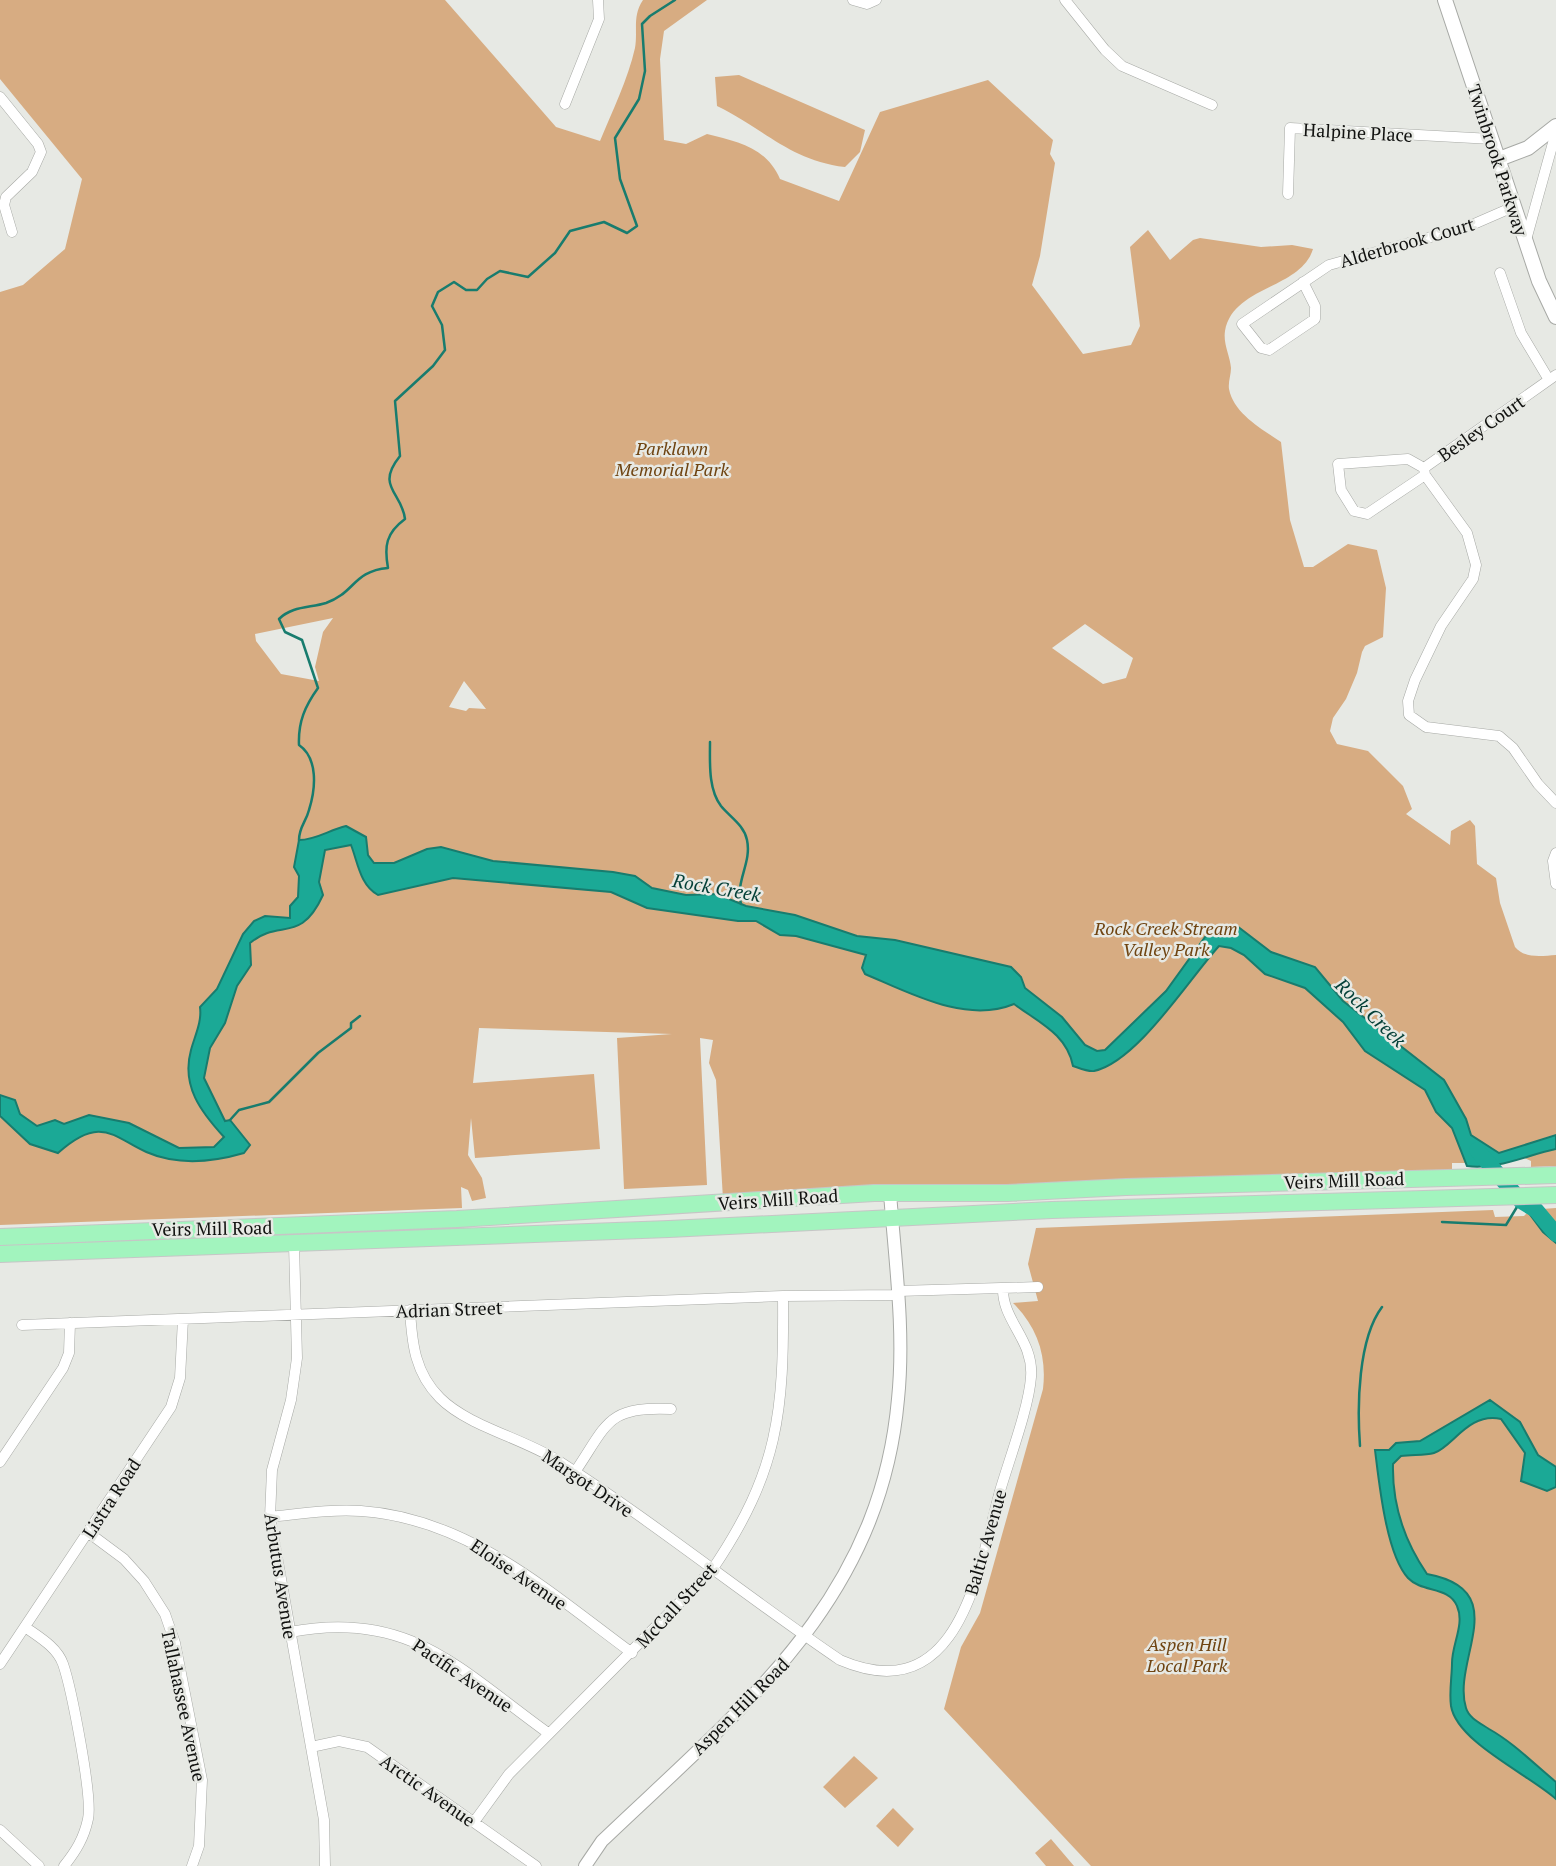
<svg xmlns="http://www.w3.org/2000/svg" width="1556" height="1866" viewBox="0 0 1556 1866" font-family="'PT Serif',serif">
<rect width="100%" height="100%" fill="#e7e9e4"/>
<path fill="#d7ac82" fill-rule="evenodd" d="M0 0H445L556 127 600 141C612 112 628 79 635 48 638 31 632 16 643 0H707L664 31 660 59 664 140 686 144 707 134C738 142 766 147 780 179L839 201 880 112 988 80 1053 140 1050 154 1055 163 1040 256 1032 285 1083 354 1131 345 1140 326 1130 247 1148 230 1170 260 1193 240 1200 238 1261 247 1292 245 1313 249C1301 289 1233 286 1225 331 1223 344 1230 356 1231 368 1231 375 1228 382 1229 389 1234 414 1262 429 1281 442L1290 520 1304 567H1313L1348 544 1377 550 1386 588 1383 637 1365 646 1362 652 1357 673 1346 699 1333 718 1330 731 1337 744 1368 751 1403 786 1412 809 1406 814 1450 845 1451 831 1470 820 1475 826 1477 864 1496 878 1500 903 1515 947C1525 959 1542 956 1556 955V1166L1531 1167V1161L1520 1156 1530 1154H1462L1466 1163H1452V1171L723 1199 716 1080 709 1063 713 1040 700 1038 707 1185 624 1189 617 1038 672 1034 479 1028 473 1083 594 1074 600 1149 475 1158 471 1118 468 1155 482 1178 486 1198 472 1201 468 1190 461 1187 462 1208 0 1225V292L23 285 65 249 82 179 0 79ZM333 618 323 632 315 667 319 681 281 674 256 641 255 634ZM1085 624 1133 658 1126 678 1103 684 1052 648ZM464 681 486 709 469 708 466 711 449 707Z
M739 75 865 130 860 152 845 167C789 160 765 129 717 106L715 77Z
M1556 1208V1866H1091L944 1709 961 1647 980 1613 1043 1389C1047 1355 1037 1327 1013 1303L1038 1301 1028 1264 1036 1228 1493 1210 1495 1217 1524 1216 1528 1212 1531 1216 1547 1214 1542 1209Z
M854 1756 878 1778 845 1808 823 1787Z
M893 1808 914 1829 898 1847 876 1826Z
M1051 1839 1074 1866H1046L1035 1853Z"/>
<path fill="#1ba996" stroke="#187c6e" stroke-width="2" d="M346 826 366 837 368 855 374 863H394L427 849 441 847 493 861 613 872 635 876 652 888 686 895 717 894 746 906 795 915 857 936 895 940 1011 967 1021 977 1025 988 1062 1017 1085 1045 1097 1051 1105 1050 1166 991 1205 937 1223 927 1237 926 1271 952 1315 967 1343 1001 1444 1080 1466 1119 1471 1135 1499 1153 1556 1135V1149C1527 1155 1497 1170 1467 1166L1452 1128 1436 1112 1425 1090 1365 1051 1343 1022 1305 988 1265 974 1244 955 1231 948 1219 946C1189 979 1137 1062 1094 1071 1088 1072 1079 1068 1073 1066 1067 1034 1038 1022 1014 1004 966 1024 910 993 865 974L862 968 866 955 796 936 780 935 756 921H738L647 908 611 892 453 878 378 895C360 885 358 863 351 845L325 850 319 882 323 895C300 945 280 918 250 943L251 965 237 986 225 1023 210 1048 204 1078 225 1121 230 1120 250 1145 244 1153C220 1160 195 1164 169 1159 118 1150 110 1106 58 1153L30 1144 0 1116V1095L15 1100 20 1114 37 1126 55 1120 64 1124 89 1115 129 1123 179 1148 214 1147 224 1137C201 1112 181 1086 191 1050 195 1035 202 1022 200 1007L217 989 243 934 254 921 265 916 290 918V906L298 897 299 876 294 867 299 840C316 840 329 830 346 826Z
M1542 1209 1556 1224V1243L1543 1232 1528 1212Z
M1490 1400 1520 1422 1538 1455 1556 1467V1487L1547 1491 1521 1481 1525 1453 1501 1419C1468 1412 1453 1447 1434 1453 1424 1456 1411 1454 1401 1456L1393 1464C1392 1504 1405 1542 1427 1574 1515 1590 1451 1660 1466 1708 1469 1718 1480 1723 1489 1729 1514 1743 1534 1764 1556 1782V1799C1528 1774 1457 1742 1451 1706 1449 1692 1452 1676 1452 1663 1452 1644 1465 1624 1457 1606 1449 1586 1422 1593 1408 1578 1386 1554 1379 1482 1375 1450H1389L1396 1443 1420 1441Z"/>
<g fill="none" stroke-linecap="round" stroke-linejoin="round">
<path stroke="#187c6e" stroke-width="2.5" d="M710 742C710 762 708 789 721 806 730 817 744 825 747 840 752 863 735 881 741 904
M299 840C299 827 306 822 309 810 316 788 318 758 299 745 298 722 305 706 318 688L302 640 285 632 279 619C292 606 310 608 326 603 355 593 353 571 388 568 384 546 386 533 405 519 402 492 375 487 400 456L395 401 433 366 445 350 442 325 432 306 438 292 454 282 466 290H477L487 279 500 271 528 277 555 253 570 231 604 222 627 233 637 226 620 179 615 138 639 99 645 71 642 24 650 16 675 0
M230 1120 239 1110 269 1102 318 1053 351 1028V1023L360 1016
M1442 1222 1506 1225 1520 1202
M1360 1446C1357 1406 1358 1339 1382 1307"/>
<path stroke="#1ba996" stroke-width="16" d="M1477 1150 1521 1201 1536 1210 1556 1234"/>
<g stroke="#a7a9a5" stroke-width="11">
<path id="minor" d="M853 0 867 4 876 0
M1065 0 1105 50 1122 66 1212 105
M0 97 38 144 41 152 32 172 6 197 4 205 12 232
M565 104 599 19 598 0
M1288 194 1290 128 1492 139
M1526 240 1556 132
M1500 273 1521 333 1549 380
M1303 282 1315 306V319L1269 350 1261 348 1242 324 1329 265 1467 227 1513 207
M1424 468 1425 475 1467 533 1476 565 1473 579 1441 626 1415 680 1408 701 1409 715 1426 727 1499 736 1513 748 1538 784 1556 803
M1424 468 1408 459 1338 464 1341 490 1354 511 1367 514 1425 475
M1424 468 1556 375
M1556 853 1553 861 1556 884
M294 1244 297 1358 291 1400 272 1470 270 1517 324 1820 325 1866
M898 1291 1038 1287
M410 1310C412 1344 415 1373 440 1398 468 1426 522 1438 557 1460 654 1522 744 1595 840 1660 959 1711 978 1572 1000 1491 1009 1460 1029 1407 1031 1377 1034 1340 1002 1321 1003 1288
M22 1325 783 1296 898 1295
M0 1462 63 1368 69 1353 70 1323
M575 1472C608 1423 607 1406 671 1409
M270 1517C300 1514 330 1509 361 1511 468 1518 549 1592 632 1653
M89 1533 124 1559 144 1581 165 1614 175 1643 202 1780 199 1846 192 1866
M25 1627C39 1637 57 1647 63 1664 71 1687 93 1797 88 1819 84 1838 76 1851 64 1866
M290 1632C409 1609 459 1669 548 1733
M0 1664 171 1407 180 1378 183 1319
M311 1747 339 1741 367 1747 536 1866
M474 1822 509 1774 712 1570C779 1471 784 1412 783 1296
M0 1830 39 1866"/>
</g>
<g stroke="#a7a9a5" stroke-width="14">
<path id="tertiary" d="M585 1866 602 1841C739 1710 880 1603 898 1399 905 1331 895 1261 890 1193"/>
</g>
<g stroke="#a7a9a5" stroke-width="16">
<path id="secondary" d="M1445 0 1539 281 1556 317
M1499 159 1528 148 1556 126"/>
</g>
<g stroke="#c6c6c6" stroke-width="18">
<path id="primary" d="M0 1237 457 1219 874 1193H1007L1126 1187 1556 1175
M0 1254 669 1229 1052 1210 1556 1195"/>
</g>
<use href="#minor" stroke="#fff" stroke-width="10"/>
<use href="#tertiary" stroke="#fff" stroke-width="12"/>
<use href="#secondary" stroke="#fff" stroke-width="14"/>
<use href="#primary" stroke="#a2f4be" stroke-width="16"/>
</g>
<g text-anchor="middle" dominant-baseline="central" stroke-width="5" stroke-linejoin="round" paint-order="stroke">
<g font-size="18" fill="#111210" stroke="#e7e9e4">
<text transform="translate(1358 132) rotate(3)">Halpine Place</text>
<text transform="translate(1498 160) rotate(72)">Twinbrook Parkway</text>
<text transform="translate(1407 242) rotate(-16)">Alderbrook Court</text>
<text transform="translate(1481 428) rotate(-35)">Besley Court</text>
<text transform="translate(1344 1180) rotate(-2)">Veirs Mill Road</text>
<text transform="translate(778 1199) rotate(-4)">Veirs Mill Road</text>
<text transform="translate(212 1228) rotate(-1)">Veirs Mill Road</text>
<text transform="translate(449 1309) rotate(-2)">Adrian Street</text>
<text transform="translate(588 1483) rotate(34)">Margot Drive</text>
<text transform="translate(111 1498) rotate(-57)">Listra Road</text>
<text transform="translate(985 1542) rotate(-74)">Baltic Avenue</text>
<text transform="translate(519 1574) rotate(34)">Eloise Avenue</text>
<text transform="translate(281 1576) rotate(81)">Arbutus Avenue</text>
<text transform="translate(676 1605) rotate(-47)">McCall Street</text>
<text transform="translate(463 1675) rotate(34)">Pacific Avenue</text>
<text transform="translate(184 1705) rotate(78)">Tallahassee Avenue</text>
<text transform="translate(740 1706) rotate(-45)">Aspen Hill Road</text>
<text transform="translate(428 1790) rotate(35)">Arctic Avenue</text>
</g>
<g font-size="18" font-style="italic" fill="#6f4411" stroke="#e7e9e4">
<text x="672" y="448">Parklawn<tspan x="672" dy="21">Memorial Park</tspan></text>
<text x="1166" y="928">Rock Creek Stream<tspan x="1166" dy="21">Valley Park</tspan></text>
<text x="1187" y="1644">Aspen Hill<tspan x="1187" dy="21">Local Park</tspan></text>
</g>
<g font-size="19" font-style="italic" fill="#033f37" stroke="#e7e9e4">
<text transform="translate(717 887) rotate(10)">Rock Creek</text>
<text transform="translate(1371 1012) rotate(44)">Rock Creek</text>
</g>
</g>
</svg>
